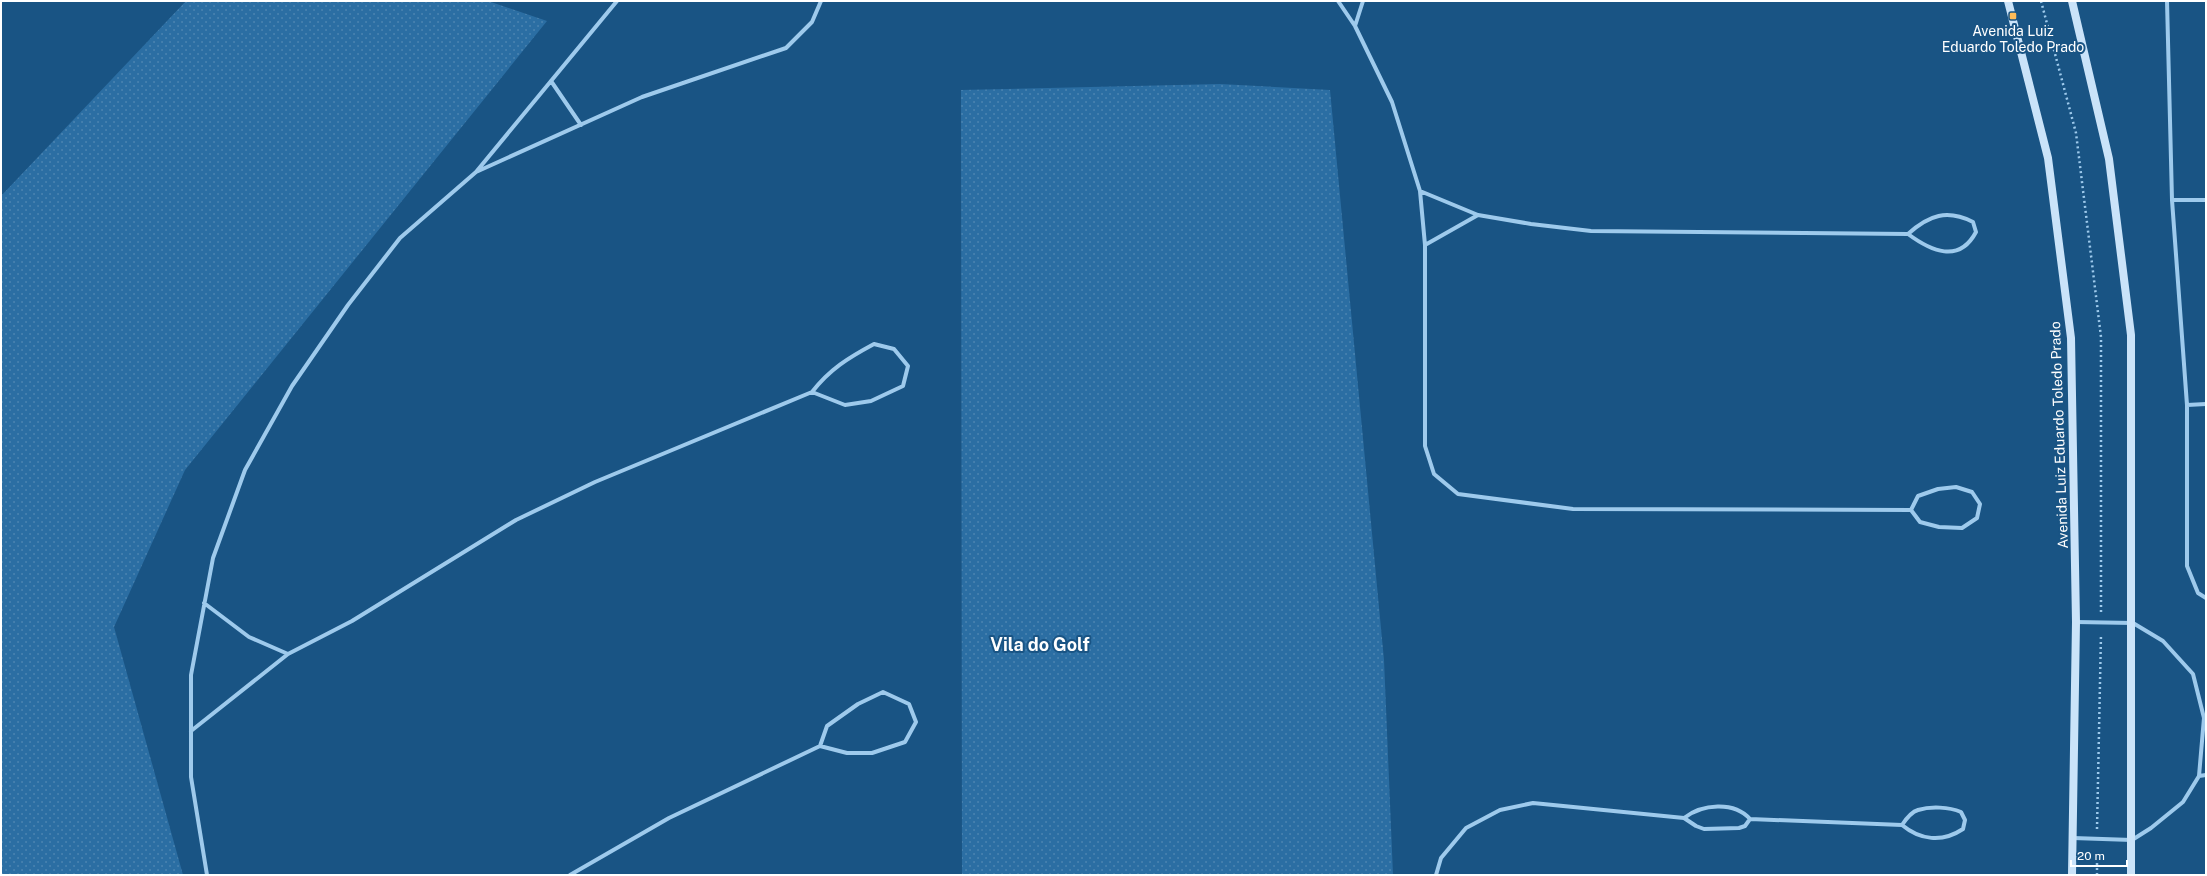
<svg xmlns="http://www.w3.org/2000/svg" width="2207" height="876" viewBox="0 0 2207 876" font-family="'Public Sans',sans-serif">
<defs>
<pattern id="green-dots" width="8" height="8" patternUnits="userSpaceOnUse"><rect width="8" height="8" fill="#2b6ea3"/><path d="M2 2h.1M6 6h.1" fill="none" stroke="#4b84b1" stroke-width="1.8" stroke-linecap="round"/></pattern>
</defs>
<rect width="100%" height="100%" fill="#195484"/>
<path fill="url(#green-dots)" d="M186 1H488L547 21 185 470 114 627 183 875H1V196Z
M1220 84 1330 90 1384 660 1393 875H962L961 90Z"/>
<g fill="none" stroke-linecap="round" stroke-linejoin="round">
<path stroke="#9ecaec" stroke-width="2.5" stroke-dasharray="2 3" stroke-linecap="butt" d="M2041 1 2076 133 2101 337V613
M2097 829 2101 634
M2097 875V850"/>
<path stroke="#9ecaec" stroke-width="4" d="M617 1 476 172 642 97 786 48 812 22 821 1
M1338 1 1355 26 1392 102 1420 191 1425 245V446L1434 474 1458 494 1573 509 1911 510
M2167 1 2172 200 2187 405V566L2198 593 2206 598
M1355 26 1363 1
M551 81 581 125
M1420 191 1478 215 1531 224 1591 231 1908 234C1931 251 1959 264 1976 232L1973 222C1947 209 1929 215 1908 234
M2172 200H2206
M1425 245 1478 215
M2187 405 2206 404
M1956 487 1972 492 1980 504 1977 518 1962 528 1939 527 1920 522 1911 510 1918 496 1938 489Z
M204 603 249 637 288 654 352 621 516 520 595 482 812 392C830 369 848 358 874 344L894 349 908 366 903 386 871 401 845 405 812 392
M191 731 288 654
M2199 776 2206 775
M1750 819 1745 826 1739 828 1704 829 1696 826 1684 818C1702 804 1734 801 1750 819L1902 825C1920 840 1942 843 1963 829L1965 820 1961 812C1949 807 1931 806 1918 810 1911 812 1906 819 1902 825
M2073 838 2132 840 2151 828 2183 802 2199 776 2204 718 2193 674 2163 641 2133 623 2076 622
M207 875 191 777V675L213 558 245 470 292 386 348 305 400 238 476 172
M570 875 669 818 820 746 847 753H872L905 742 916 722 909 704 883 692 858 704 827 726 820 746
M1436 875 1441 858 1466 828 1500 810 1533 803 1684 818"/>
<path stroke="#cae3f9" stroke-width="8" d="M2008 1 2048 158 2071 338 2076 622 2072 875
M2072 1 2109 159 2131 335V875"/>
</g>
<rect fill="#ffbc59" stroke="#195484" stroke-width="1.5" x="2009" y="12" width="8" height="8" rx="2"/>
<g text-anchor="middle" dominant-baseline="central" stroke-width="4" stroke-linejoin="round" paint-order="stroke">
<g font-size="14" fill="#fff" stroke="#195484">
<text x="2013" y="31">Avenida Luiz<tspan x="2013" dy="16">Eduardo Toledo Prado</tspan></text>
</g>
<g font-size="14" fill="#fff" stroke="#195484">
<text transform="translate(2059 435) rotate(-92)">Avenida Luiz Eduardo Toledo Prado</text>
</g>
<g font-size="18" font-weight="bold" fill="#fff" stroke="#195484">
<text x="1040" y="644">Vila do Golf</text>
</g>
</g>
<rect width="2207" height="876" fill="none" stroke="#ffffff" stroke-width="4"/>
<path d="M2071 860v6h56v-6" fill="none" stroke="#ffffff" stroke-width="2"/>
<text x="2077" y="860" font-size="12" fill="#ffffff" stroke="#195484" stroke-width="3" paint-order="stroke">20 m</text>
</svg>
